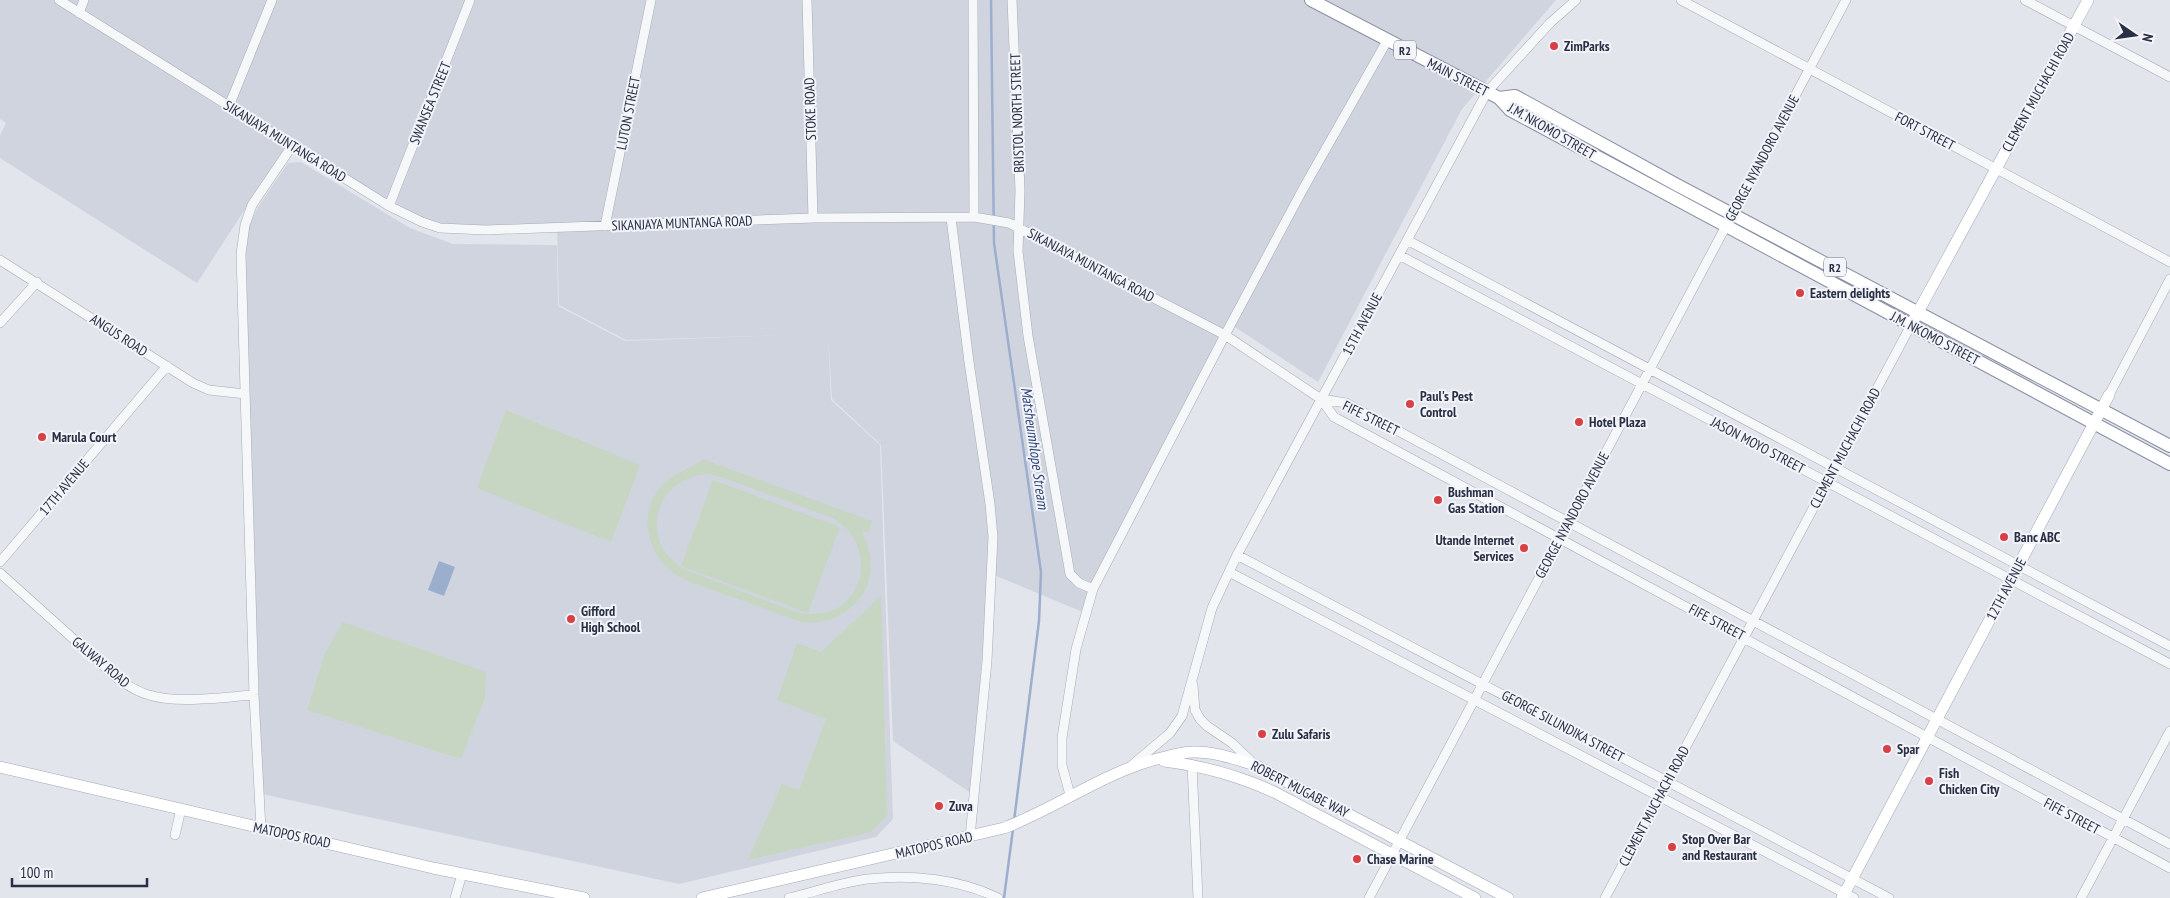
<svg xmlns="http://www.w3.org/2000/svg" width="2170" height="898" viewBox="0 0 2170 898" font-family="'PT Sans Narrow',sans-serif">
<rect width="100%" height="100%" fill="#e3e5ec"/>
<path fill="#d0d4de" d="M0 0H1556L1462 109 1318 382 1235 327 1083 612 989 573 971 793 893 741 881 445 832 399 828 334 831 400 880 445 893 819 876 837 679 884 262 794 245 254 249 226 258 207 288 163 301 162 410 228 453 244 557 245 558 306 625 341 787 335 626 340 559 305 557 225 497 227 442 224 422 218 386 200 290 140 197 283 0 158V135L6 123 0 119Z"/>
<path fill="#c6d6c3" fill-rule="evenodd" d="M506 410 640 465 611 542 477 488Z
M703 459 872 521 869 532 861 531C889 578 854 628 801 622L685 580C649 563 633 515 664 483 675 472 691 469 703 459ZM708 474 724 478 830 517C880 541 867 616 810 614 796 614 781 606 767 601 741 591 715 581 689 571 637 547 651 478 708 474Z
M713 480 840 527 808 613 681 566Z
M881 596 887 816 871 832 748 860 782 784 799 790 826 719 777 700 797 643 821 652Z
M343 622 486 672 485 698 461 759 307 710 325 653Z"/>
<path fill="#9caecd" d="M439 561 455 567 444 596 428 590Z"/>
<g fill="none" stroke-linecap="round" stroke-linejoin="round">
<path stroke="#9caecd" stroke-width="2.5" d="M991 0 994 243 1041 572 1039 621 1014 821
M1004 898 1013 829"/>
<g stroke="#a7abb7" stroke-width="10">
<path id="minor" d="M59 0 389 206 422 222 440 228 486 230 813 218 974 217 1009 223 1225 335 1321 399 1334 417 2170 868
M807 0 813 218
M973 0 974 217
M1012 0 1020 190 1018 251 1028 336 1070 574 1079 583 1093 589
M1681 0 2170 262
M2025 0 2170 77
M79 13 84 0
M229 106 272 0
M389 206 470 0
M951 218 969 362 990 504 993 537 987 661 970 837
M605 226 651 0
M1407 240 2170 646
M1399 255 2170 664
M0 260 193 383 209 390 245 394
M0 323 37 282
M2109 395 2170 279
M1321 399 1346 403 2170 844
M1237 555 1889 898
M0 562 167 366
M1229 572 1854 898
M0 573 118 679C127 685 137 692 149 695 177 704 223 697 254 695
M1193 685 1195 710 1200 719 1207 726 1232 743 1255 765
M1192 765 1198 898
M1131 766 1170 733 1182 716 1212 608 1237 555 1487 92 1550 23 1576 0
M1070 795 1062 765V738L1076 649 1093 589 1225 335 1303 189 1387 41
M261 829 254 695 241 254 245 225 252 205 292 146
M175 835 181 809
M455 898 462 874
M789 898C815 892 842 882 868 879 911 874 959 879 998 898
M1369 898 1846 0
M1605 898 1911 325
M2081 898 2170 731"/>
</g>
<g stroke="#a1a7b8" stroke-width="12">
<path id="major" d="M1911 325 2088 0
M1164 761C1204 766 1240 776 1276 793L1475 898
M0 767 433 868 584 898
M702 898 1004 828C1059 807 1107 770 1165 757 1174 755 1183 752 1192 752 1213 751 1235 759 1255 765L1508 898
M1842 898 2109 395"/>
</g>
<g stroke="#8990a3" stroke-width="14">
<path id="highway" d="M1311 0 1499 98 1510 110 2170 464
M1499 98 1515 96 1677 185 2170 446"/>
</g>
<use href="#minor" stroke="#f6f7f9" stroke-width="9"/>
<use href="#major" stroke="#fff" stroke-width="11"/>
<use href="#highway" stroke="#fff" stroke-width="12"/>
</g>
<g fill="#d74145" stroke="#f3f4f9" stroke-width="2">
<circle cx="1554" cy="46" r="5"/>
<circle cx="1800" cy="293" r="5"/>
<circle cx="1410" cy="404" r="5"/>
<circle cx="1579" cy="422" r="5"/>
<circle cx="42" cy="437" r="5"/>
<circle cx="1438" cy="500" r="5"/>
<circle cx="2004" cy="537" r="5"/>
<circle cx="1524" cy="548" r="5"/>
<circle cx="571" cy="619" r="5"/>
<circle cx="1262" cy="734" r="5"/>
<circle cx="1887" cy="749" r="5"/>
<circle cx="1929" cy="781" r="5"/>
<circle cx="939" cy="806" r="5"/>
<circle cx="1672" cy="847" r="5"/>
<circle cx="1357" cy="859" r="5"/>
</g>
<g text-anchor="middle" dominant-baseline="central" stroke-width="4" stroke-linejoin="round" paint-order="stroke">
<g fill="#f3f4f9" stroke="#666b7b" stroke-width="1">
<rect x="1394" y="40.5" width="22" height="19" rx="4"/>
<rect x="1824" y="257.5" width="22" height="19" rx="4"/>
</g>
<g font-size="12" font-weight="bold" fill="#293045">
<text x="1405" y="50">R2</text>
<text x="1835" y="267">R2</text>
</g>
<g font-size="14" font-weight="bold" fill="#293045" stroke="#f3f4f9" text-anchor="start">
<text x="1564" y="46">ZimParks</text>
<text x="1810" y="293">Eastern delights</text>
<text x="1420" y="396">Paul's Pest<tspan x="1420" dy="16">Control</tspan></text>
<text x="1589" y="422">Hotel Plaza</text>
<text x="52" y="437">Marula Court</text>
<text x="1448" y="492">Bushman<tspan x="1448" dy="16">Gas Station</tspan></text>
<text x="2014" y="537">Banc ABC</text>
<text x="1514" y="540" text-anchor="end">Utande Internet<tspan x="1514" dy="16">Services</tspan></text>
<text x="581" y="611">Gifford<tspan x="581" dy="16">High School</tspan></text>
<text x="1272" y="734">Zulu Safaris</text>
<text x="1897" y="749">Spar</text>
<text x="1939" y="773">Fish<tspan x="1939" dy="16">Chicken City</tspan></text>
<text x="949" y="806">Zuva</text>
<text x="1682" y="839">Stop Over Bar<tspan x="1682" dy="16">and Restaurant</tspan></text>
<text x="1367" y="859">Chase Marine</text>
</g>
<g font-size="14" fill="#293045" stroke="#f3f4f9">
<text transform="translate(1458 77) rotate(27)">MAIN STREET</text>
<text transform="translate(2038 92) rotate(-61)">CLEMENT MUCHACHI ROAD</text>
<text transform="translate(430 103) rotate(-68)">SWANSEA STREET</text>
<text transform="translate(810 109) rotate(-92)">STOKE ROAD</text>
<text transform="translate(628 113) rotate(-79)">LUTON STREET</text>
<text transform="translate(1017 113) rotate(-92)">BRISTOL NORTH STREET</text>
<text transform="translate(1552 131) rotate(30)">J.M. NKOMO STREET</text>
<text transform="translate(1925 131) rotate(28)">FORT STREET</text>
<text transform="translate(285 141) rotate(32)">SIKANJAYA MUNTANGA ROAD</text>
<text transform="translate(1762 158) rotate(-62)">GEORGE NYANDORO AVENUE</text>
<text transform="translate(682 223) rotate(-2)">SIKANJAYA MUNTANGA ROAD</text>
<text transform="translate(1091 265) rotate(28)">SIKANJAYA MUNTANGA ROAD</text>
<text transform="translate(1362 324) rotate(-62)">15TH AVENUE</text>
<text transform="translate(119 335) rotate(33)">ANGUS ROAD</text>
<text transform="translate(1935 338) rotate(28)">J.M. NKOMO STREET</text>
<text transform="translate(1371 418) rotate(26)">FIFE STREET</text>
<text transform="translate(1758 445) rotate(28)">JASON MOYO STREET</text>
<text transform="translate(1845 448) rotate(-62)">CLEMENT MUCHACHI ROAD</text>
<text transform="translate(64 487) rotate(-50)">17TH AVENUE</text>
<text transform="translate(1572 515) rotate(-62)">GEORGE NYANDORO AVENUE</text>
<text transform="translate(2006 589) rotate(-62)">12TH AVENUE</text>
<text transform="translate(1717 622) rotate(28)">FIFE STREET</text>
<text transform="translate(101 662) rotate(40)">GALWAY ROAD</text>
<text transform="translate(1563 726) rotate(28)">GEORGE SILUNDIKA STREET</text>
<text transform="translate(1300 789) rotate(27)">ROBERT MUGABE WAY</text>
<text transform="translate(1654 806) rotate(-62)">CLEMENT MUCHACHI ROAD</text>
<text transform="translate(2072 816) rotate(28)">FIFE STREET</text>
<text transform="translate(292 835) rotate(12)">MATOPOS ROAD</text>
<text transform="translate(934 845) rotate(-13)">MATOPOS ROAD</text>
</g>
<g font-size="15" font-style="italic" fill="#30497c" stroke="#f3f4f9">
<text transform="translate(1035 448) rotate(82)">Matsheumhlope Stream</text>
</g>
</g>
<g transform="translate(2135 35) rotate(103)" stroke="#f3f4f9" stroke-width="4" paint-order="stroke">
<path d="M0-4L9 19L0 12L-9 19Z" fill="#293045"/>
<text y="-8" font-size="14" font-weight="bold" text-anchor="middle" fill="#293045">N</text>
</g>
<path d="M12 878v8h135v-8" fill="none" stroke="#293045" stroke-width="2.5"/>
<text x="20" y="878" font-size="15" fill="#293045" stroke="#f3f4f9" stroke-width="4" paint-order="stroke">100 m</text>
</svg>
